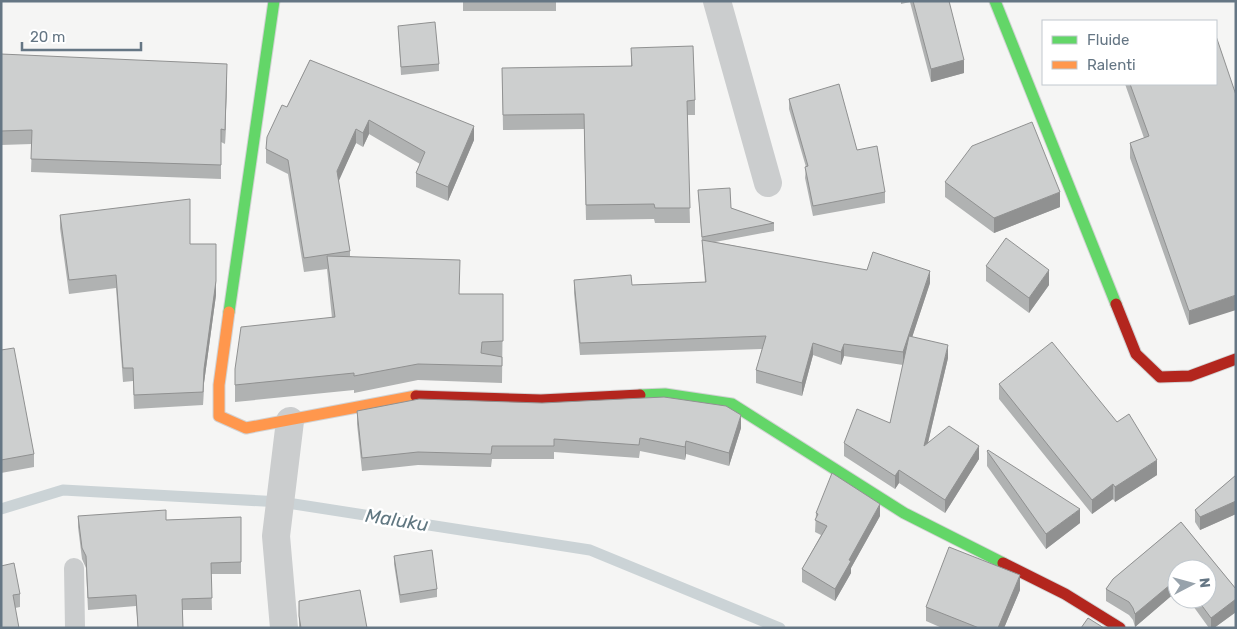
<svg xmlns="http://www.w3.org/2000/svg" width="1237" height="629" viewBox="0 0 1237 629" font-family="Rubik,sans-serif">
<rect width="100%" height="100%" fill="#f5f5f4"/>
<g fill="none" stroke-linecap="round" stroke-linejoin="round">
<path stroke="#cbd3d6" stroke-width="11" d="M1 509 63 490 281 502 590 550 780 628"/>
<g stroke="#d1d2d3" stroke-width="13">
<path id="fast" d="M995 1 1116 304
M229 312 274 1
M640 395 665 394 732 404 904 513 1003 563"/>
</g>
<g stroke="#d1d2d3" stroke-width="13">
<path id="slow" d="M229 312 219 385V416L246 428 416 396"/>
</g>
<g stroke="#d1d2d3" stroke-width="13">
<path id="jam" d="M1116 304 1136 354 1160 377 1190 376 1236 359
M416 396 541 400 640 395
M1003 563 1065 594 1120 628"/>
</g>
<path stroke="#cbcdce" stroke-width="20" d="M74 568 75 628"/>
<path stroke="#cbcdce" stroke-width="28" d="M717 1 768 183
M284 628 276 536 290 421"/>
<use href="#fast" stroke="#63d668" stroke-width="11"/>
<use href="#slow" stroke="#ff974d" stroke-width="11"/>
<use href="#jam" stroke="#b3261e" stroke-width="11"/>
</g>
<path fill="#b0b2b2" d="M463 1H587L556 2V11H463Z
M901 1H949L964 73 931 82 910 2 901 4Z
M398 26 439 64V71L401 75Z
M631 48 695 100V115H687L690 223H655L654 219 586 220 584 129 503 130 502 68 631 66Z
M1 54 227 77 225 144 221 142V179L31 172 32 144 1 145Z
M310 60 474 140 448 201 416 187V173L420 164 369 134 363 147 356 143 338 181 350 251V256L460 294H503L502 383 418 380 354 393V390L235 402V369L332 318 327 269 304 272 288 174 266 163V149Z
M1125 84H1216L1189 325 1130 158V143L1144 138Z
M789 99 857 150 885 192V203L813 216 805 178 806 167 789 109Z
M945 182 1060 207 994 233 945 197Z
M698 190 731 208 774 223V231L715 242 930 283 912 337 948 358 928 443 979 459 945 513 899 483 895 489 844 456V443L890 423 904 360 903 365 844 356 841 365 813 355 802 396 756 383V370L762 349 580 355 574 293V280L632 285 705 282Z
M60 215 190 244 216 295 204 383 203 405 134 409 133 381 123 382 116 288 69 294 60 228Z
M986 266 1049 285 1029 313 986 281Z
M1 350 34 454V467L1 473Z
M999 384 1157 475 1115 502 1113 499 1092 514 999 399Z
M357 411 741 428 729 466 686 454 685 460 640 451 639 458 554 452V459H492L491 467 418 465 362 471 357 424Z
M987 451 1080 523 1046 549 987 466Z
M1236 475V514L1200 530 1195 522V510Z
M816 513 880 516 851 568V573L835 601 802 582V569L821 535 815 532Z
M78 516 166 520 241 517V574H211L212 610H182L183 628H138L136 606 88 610 86 568 82 559 78 527Z
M1181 522 1236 589V612L1214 628H1209L1188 599H1207V569H1177V591L1135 627 1133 620 1129 615 1106 601V589L1113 579Z
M394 556 437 589V597L400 603 394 564Z
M1 566 20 594V607L15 608Z
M1020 590 1004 628H942L926 621V607Z
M299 601 367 628H299Z"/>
<path fill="#909191" d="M964 60V73L931 82V69Z
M227 64V77L225 144V130Z
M369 120V134L363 147V133Z
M474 126V140L448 201V187Z
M356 129V143L337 185V171Z
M1060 192V207L994 233V218Z
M216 244V295L204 383 203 405 204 369Z
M1049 270V285L1029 313V298Z
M930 271V283L903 365V352Z
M1236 295V310L1189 325V311Z
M813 343V355L802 396V383Z
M844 344V356L841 365V352Z
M948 345V358L924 459V446Z
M741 415V428L729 466V453Z
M686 441V454L685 460V447Z
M979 446V459L945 513V500Z
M1157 460V475L1115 502V487Z
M899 470V483L895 489V476Z
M1113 484V499L1092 514V500Z
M1236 501V514L1200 530V517Z
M880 504V516L851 568V573L835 601V589L849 560Z
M1080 509V523L1046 549V534Z
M1020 575V590L1004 628H998Z
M1177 579V591L1135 627V614Z
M1236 599V612L1214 628H1211V618Z"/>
<path fill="#cdcfcf" stroke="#909191" d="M913 1H949L964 60 931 69Z
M435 22 439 64 401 67 398 26Z
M1216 36 1236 95V295L1189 311 1130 143 1149 136 1130 84H1216Z
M693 46 695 100 687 101 690 208H655L654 204 586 205 584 114 503 115 502 68 632 66 631 48Z
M1 54 227 64 225 130 221 129V165L31 159 32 130 1 131Z
M310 60 474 126 448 187 416 173 425 152 369 120 363 133 356 129 337 171 350 251 304 258 288 160 266 149 267 137 282 105 287 107Z
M839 84 857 150 877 146 885 192 813 206 805 167 808 166 789 99Z
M1032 122 1060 192 994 218 945 182 972 146Z
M730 188 731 208 774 223 702 237 698 190Z
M190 199V244H216V281L204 369 203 392 134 395 133 368H123L116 275 69 280 60 215Z
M1006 238 1049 270 1029 298 986 266Z
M702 240 867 270 873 252 930 271 903 352 844 344 841 352 813 343 802 383 756 370 766 336 580 343 574 280 631 275 632 285 706 282Z
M327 256 460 260 459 294H503V341L482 342 481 353 502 357V366L418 364 354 376V373L235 385V369L241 327 335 317Z
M909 336 948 345 924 446 949 426 979 446 945 500 899 470 895 476 844 443 857 409 890 423Z
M1052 342 1117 422 1129 414 1157 460 1115 487 1113 484 1092 500 999 384Z
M14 348 34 454 1 460V350Z
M664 397 726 406 741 415 729 453 686 441 685 447 640 438 639 445 554 439V446H492L491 454 418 452 362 458 357 411 419 399 542 403Z
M988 450 1080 509 1046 534 987 451Z
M832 473 880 504 849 560 851 561 835 589 802 569 827 526 815 520 818 514 816 513Z
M1236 475V501L1200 517 1195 510Z
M166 510V520L241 517V562L211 563 212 598 182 599 183 628H138L136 595 88 598 86 556 82 548 78 516Z
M1181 522 1236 589V599L1211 618 1197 599H1207V569H1177V579L1135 614 1133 608 1129 602 1106 589 1113 579Z
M949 547 1020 575 998 628H979L926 607Z
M432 550 437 589 400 595 394 556Z
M14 563 20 594 13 595 19 628H1V566Z
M360 590 367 628H301L299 616V601Z
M1088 618 1104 628H1081Z"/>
<g text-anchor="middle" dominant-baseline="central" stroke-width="5" stroke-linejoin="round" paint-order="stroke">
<g font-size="19" font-style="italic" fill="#607781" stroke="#fff">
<text transform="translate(397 520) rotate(9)">Maluku</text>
</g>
</g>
<rect width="1237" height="629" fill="none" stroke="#657684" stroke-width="5"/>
<rect x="1042" y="20" width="175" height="65" fill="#ffffff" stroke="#c1c8ce"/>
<rect x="1052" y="36" width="25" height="8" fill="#63d668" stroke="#c1c8ce"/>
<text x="1087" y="45" font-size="15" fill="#657684">Fluide</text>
<rect x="1052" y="61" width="25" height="8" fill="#ff974d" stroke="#c1c8ce"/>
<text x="1087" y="70" font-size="15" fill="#657684">Ralenti</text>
<g transform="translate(1192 584) rotate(84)"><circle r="24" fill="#ffffff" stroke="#c1c8ce"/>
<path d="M0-4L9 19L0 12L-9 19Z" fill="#97a2ab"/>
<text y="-8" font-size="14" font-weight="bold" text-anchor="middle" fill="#657684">N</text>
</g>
<path d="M22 42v8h119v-8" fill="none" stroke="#657684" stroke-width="2.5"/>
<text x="30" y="42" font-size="15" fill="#657684" stroke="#ffffff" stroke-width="4" paint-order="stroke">20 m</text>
</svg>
